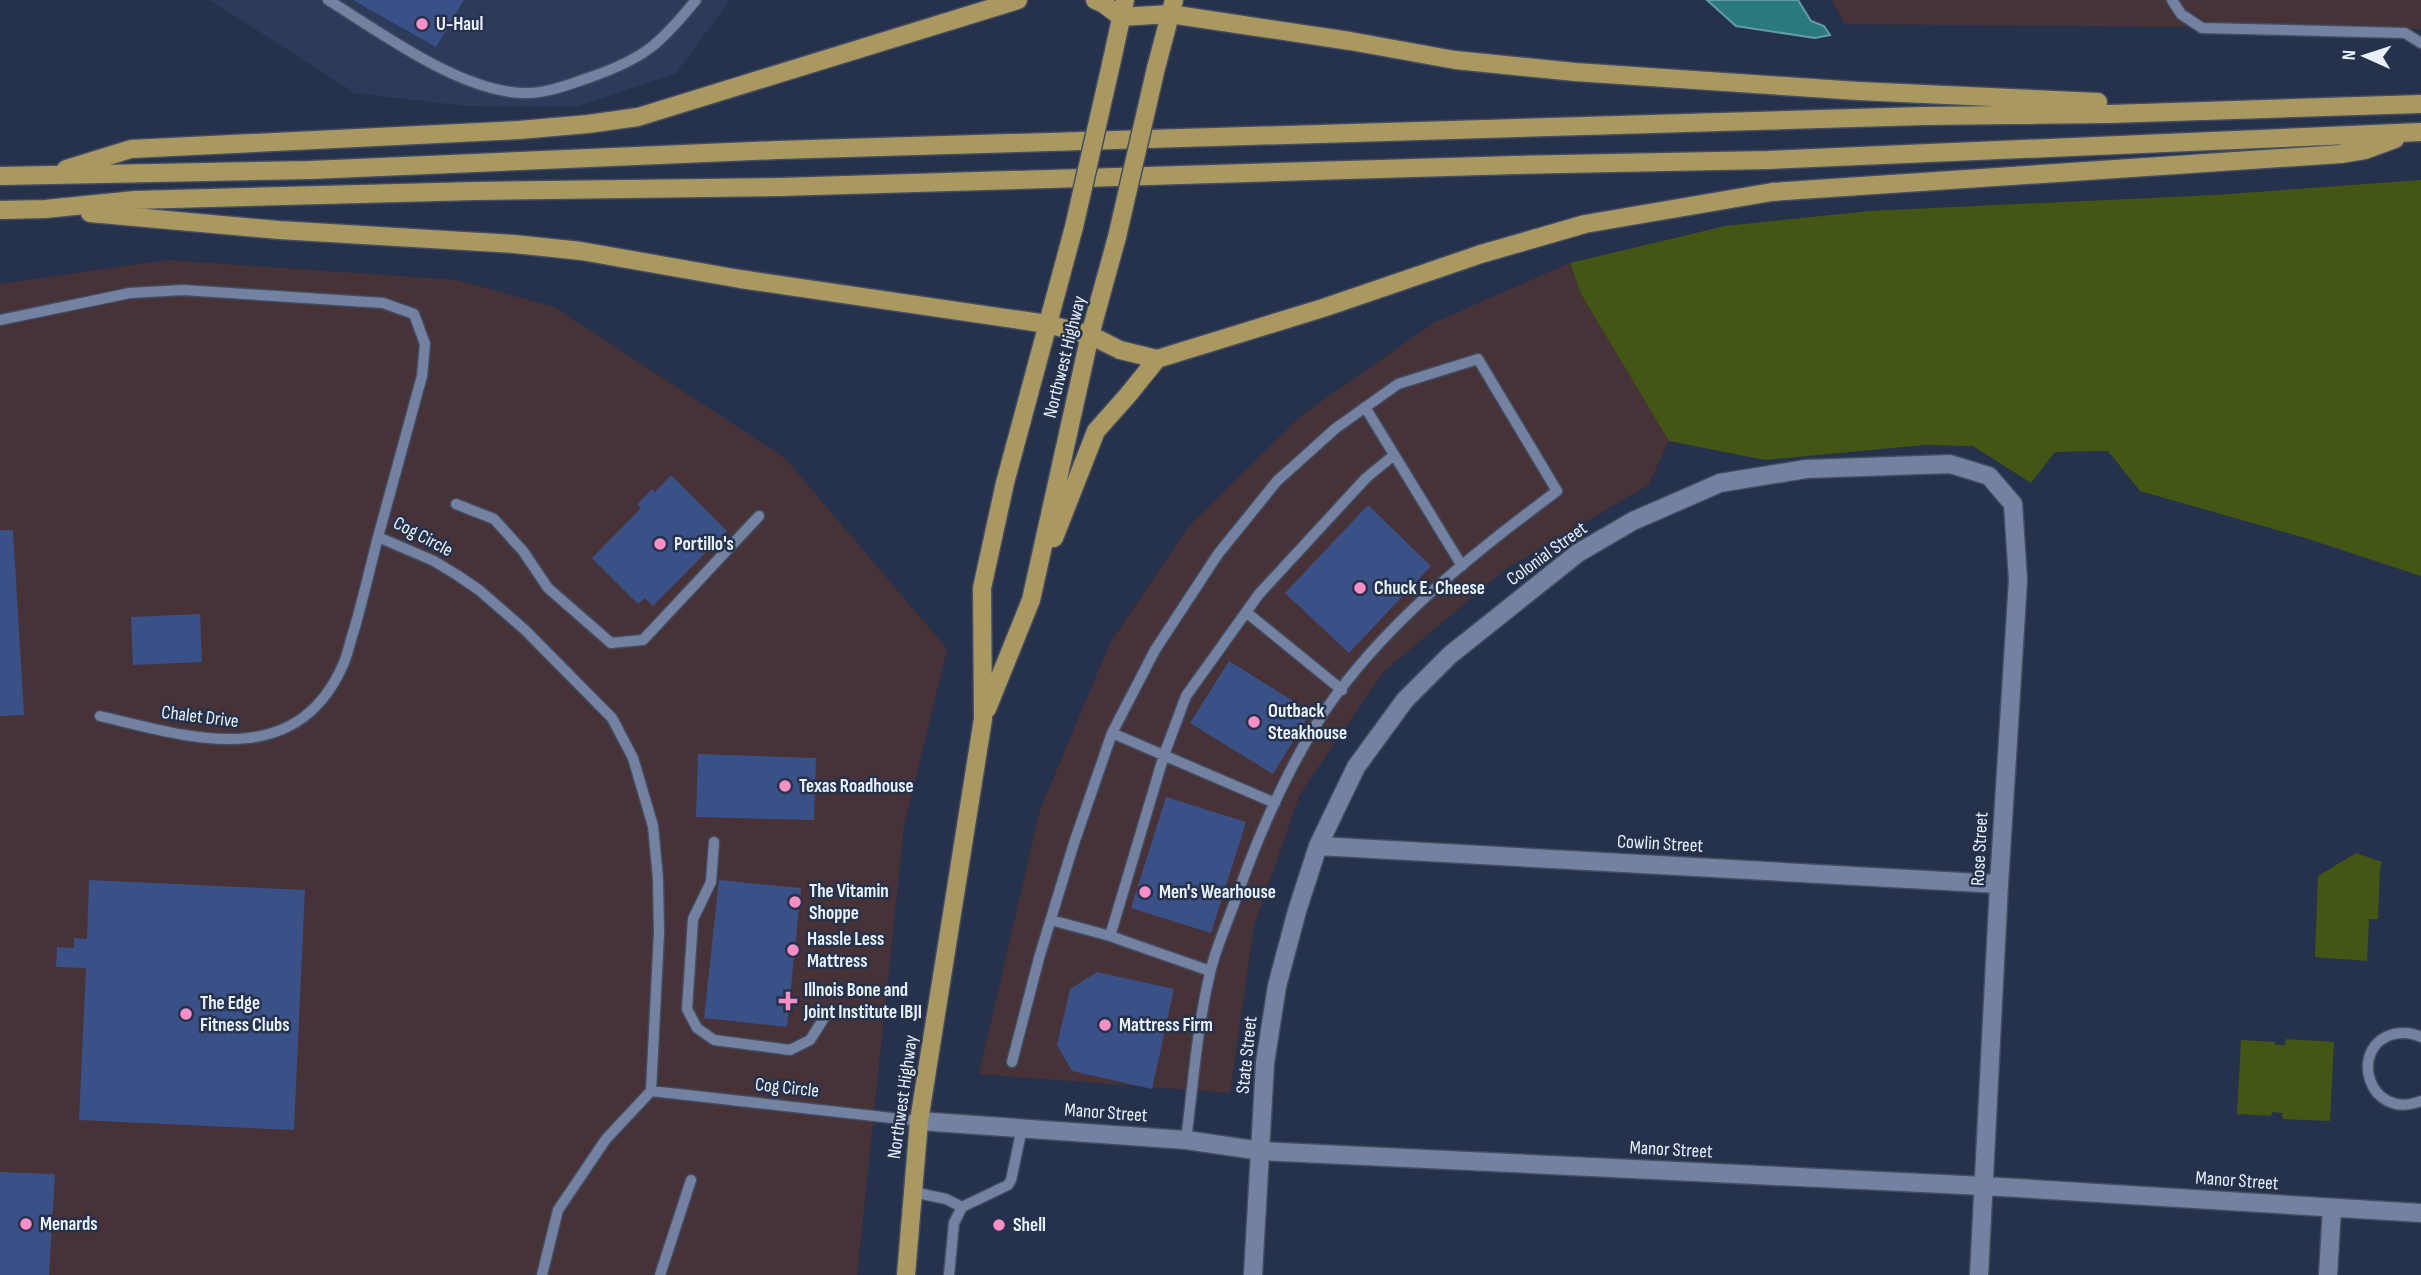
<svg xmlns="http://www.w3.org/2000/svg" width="2421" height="1275" viewBox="0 0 2421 1275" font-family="'Sofia Sans Condensed',sans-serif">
<rect width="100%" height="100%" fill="#26314b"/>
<path fill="#473337" d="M1832 0H2421V29L1845 24Z
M167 260 457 280 554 307 785 458 947 649 904 826 857 1275H0V284Z
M1570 263 1581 294 1669 441 1648 485 1507 568 1383 672 1300 794 1254 925 1230 1093 979 1074 1040 810 1110 643 1189 526 1302 415 1435 322Z"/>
<path fill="#2d3b5b" d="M210 0H730L676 73 576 107 466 106 355 93Z"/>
<path fill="#435613" d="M2421 180V576L2305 538 2140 491 2108 451 2055 452 2031 483 1973 446 1924 445 1765 460 1669 441 1581 294 1570 263 1725 226 1869 211 2215 195Z
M2356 853 2382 862 2380 868 2378 919H2369L2367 961 2315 957 2318 876Z
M2286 1039 2334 1042 2330 1121 2283 1119 2282 1113 2272 1112 2271 1116 2237 1114 2241 1040 2275 1042V1045H2285Z"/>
<path fill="#2a797e" stroke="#639da4" stroke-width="2" d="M1707 0H1798L1811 21 1824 26 1830 35 1815 38 1736 26Z"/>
<path fill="#3a5187" d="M353 0H464L436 47Z
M671 475 727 531 653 606 645 598 638 604 592 558 641 508 637 504 652 489 655 492Z
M1368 505 1431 566 1349 653 1285 593Z
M0 530H13L24 715 0 716Z
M200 614 202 662 133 665 131 617Z
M1229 661 1311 712 1273 774 1190 723Z
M698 754 816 758 814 820 696 817Z
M1166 797 1246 822 1211 933 1131 908Z
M89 880 305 890 294 1130 79 1120 86 968 56 967 57 947 74 948V938L87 939Z
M719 880 801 888 787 1027 704 1018Z
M1097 972 1174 989 1152 1089 1072 1071 1057 1045 1070 989Z
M0 1172 55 1174 49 1275H0Z"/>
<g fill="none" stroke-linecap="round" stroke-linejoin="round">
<g stroke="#434c61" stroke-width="13">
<path id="lane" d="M328 0C382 33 464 95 529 93 551 92 570 84 591 77 645 58 660 44 696 0
M2172 0 2181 14 2202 28 2405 33 2421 43
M0 320 130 293 183 290 383 303 414 314 425 344 422 376 378 537 434 561 457 575 479 590 525 630 612 718 633 758 653 826 658 879 659 933 651 1091 919 1121
M1365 407 1462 566
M456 504 494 519 523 551 548 588 611 643 643 640 759 516
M1246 612 1342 690
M100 716C189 737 295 773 343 665 348 654 350 641 354 630 363 599 370 568 378 537
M1112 733 1275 803
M714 842 711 882 693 919 687 1009 697 1028 714 1040 790 1050 810 1040 824 1018
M1051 920 1110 936 1210 971
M1110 936 1164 755 1186 696 1259 594 1366 478 1394 455
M2421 1037C2413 1033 2403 1032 2394 1034 2347 1046 2368 1122 2421 1101
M1012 1062 1039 958 1074 843 1112 733 1155 650 1218 554 1277 481 1336 428 1398 384 1478 359 1557 491C1472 554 1384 624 1324 712 1288 768 1260 831 1238 893 1229 919 1216 946 1210 973 1197 1028 1193 1085 1186 1140
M913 1192 946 1199 962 1207
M542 1275 558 1210 606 1139 651 1091
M660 1275 691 1180
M949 1275 954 1223 962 1207 1008 1185 1011 1180 1022 1128"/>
</g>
<g stroke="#434c61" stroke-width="21">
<path id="street" d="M1318 846 1999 884
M919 1121 1186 1140 1261 1151 1984 1186 2421 1213
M1253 1275 1265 1063 1277 986 1297 911 1318 846 1356 767 1405 700 1450 655 1578 553 1633 521 1720 483 1806 469 1950 464 1989 476 2013 504 2018 580 1999 884 1979 1275
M2328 1275 2332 1208"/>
</g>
<g stroke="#434c61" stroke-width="21">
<path id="primary" d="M1095 0 1104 4 1121 17 1170 14 1350 41 1455 60 1575 72 1858 91 2098 102
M1112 60 1125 0
M1156 68 1174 0
M66 169 131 149 519 130 588 124 638 117 1018 0
M0 176 310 170 778 150 1923 116 2110 114 2421 104
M0 210 45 209 135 200 476 191 780 187 1515 165 1768 160 2421 132
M90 213 279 230 514 244 581 251 740 279 1047 324 1090 335 1120 350 1157 359 1323 308 1481 254 1585 224 1772 192 2341 154 2365 150 2395 139
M1054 538 1096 431 1128 395 1157 359
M987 709 1031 600 1090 335 1117 237
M906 1275 919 1121 983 719 982 588 1005 483 1074 227"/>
</g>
<use href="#lane" stroke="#7482a1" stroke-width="10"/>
<use href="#street" stroke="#7482a1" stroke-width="18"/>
<use href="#primary" stroke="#a99960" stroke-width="18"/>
<g stroke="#434c61" stroke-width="21" stroke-linecap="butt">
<path id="primary-bridge" d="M1074 227 1112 60
M1117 237 1156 68"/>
</g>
<use href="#primary-bridge" stroke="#a99960" stroke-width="18"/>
</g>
<g fill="#fb8fc5" stroke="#26314b" stroke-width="2.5">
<circle cx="422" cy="24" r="7"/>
<circle cx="660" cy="544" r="7"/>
<circle cx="1360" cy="588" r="7"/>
<circle cx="1254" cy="722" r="7"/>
<circle cx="785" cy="786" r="7"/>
<circle cx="1145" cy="892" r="7"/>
<circle cx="795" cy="902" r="7"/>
<circle cx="793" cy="950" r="7"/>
<path d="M784.5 990.5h7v7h7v7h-7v7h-7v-7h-7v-7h7z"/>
<circle cx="186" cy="1014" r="7"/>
<circle cx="1105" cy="1025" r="7"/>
<circle cx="26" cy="1224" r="7"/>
<circle cx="999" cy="1225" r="7"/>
</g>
<g text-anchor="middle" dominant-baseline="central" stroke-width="5" stroke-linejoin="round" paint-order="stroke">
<g font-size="19" font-weight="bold" fill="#e9f0fe" stroke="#26314b" text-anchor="start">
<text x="436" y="24">U-Haul</text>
<text x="674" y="544">Portillo's</text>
<text x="1374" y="588">Chuck E. Cheese</text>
<text x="1268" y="711">Outback<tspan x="1268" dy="22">Steakhouse</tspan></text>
<text x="799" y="786">Texas Roadhouse</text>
<text x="809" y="891">The Vitamin<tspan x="809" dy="22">Shoppe</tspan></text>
<text x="1159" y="892">Men's Wearhouse</text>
<text x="807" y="939">Hassle Less<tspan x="807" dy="22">Mattress</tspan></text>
<text x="804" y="990">Illnois Bone and<tspan x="804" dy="22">Joint Institute IBJI</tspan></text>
<text x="200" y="1003">The Edge<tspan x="200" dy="22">Fitness Clubs</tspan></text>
<text x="1119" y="1025">Mattress Firm</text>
<text x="40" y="1224">Menards</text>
<text x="1013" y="1225">Shell</text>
</g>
<g font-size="19" fill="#e9f0fe" stroke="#26314b">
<text transform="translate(1065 357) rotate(-76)">Northwest Highway</text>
<text transform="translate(423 537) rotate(28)">Cog Circle</text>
<text transform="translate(1547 554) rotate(-36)">Colonial Street</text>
<text transform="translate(200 717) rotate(7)">Chalet Drive</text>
<text transform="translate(1660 844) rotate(3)">Cowlin Street</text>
<text transform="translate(1980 849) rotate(-87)">Rose Street</text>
<text transform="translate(1247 1055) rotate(-84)">State Street</text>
<text transform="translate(787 1088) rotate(6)">Cog Circle</text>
<text transform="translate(903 1097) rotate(-82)">Northwest Highway</text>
<text transform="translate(1106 1113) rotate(4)">Manor Street</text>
<text transform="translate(1671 1150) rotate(3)">Manor Street</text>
<text transform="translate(2237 1181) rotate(4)">Manor Street</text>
</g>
</g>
<g transform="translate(2365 56) rotate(273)" stroke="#26314b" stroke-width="5" paint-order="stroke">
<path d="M0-5L12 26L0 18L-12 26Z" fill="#e9f0fe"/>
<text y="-10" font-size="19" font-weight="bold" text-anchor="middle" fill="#e9f0fe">N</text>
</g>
</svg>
